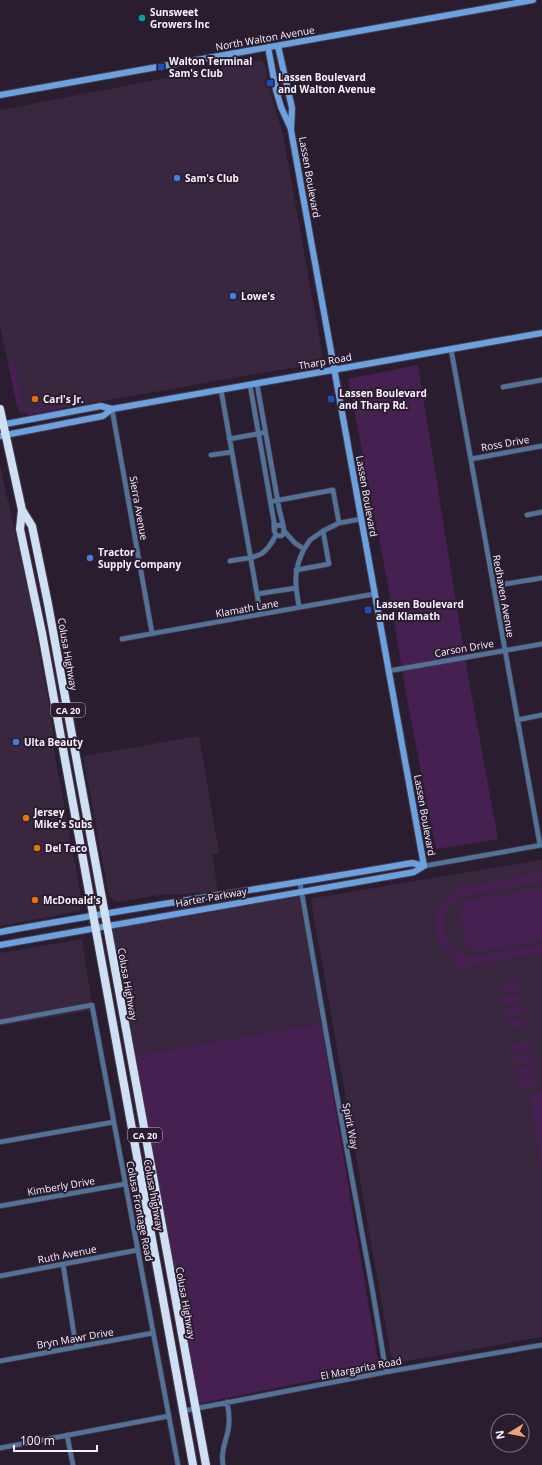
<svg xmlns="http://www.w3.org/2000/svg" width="542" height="1465" viewBox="0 0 542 1465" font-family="'Open Sans',sans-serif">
<rect width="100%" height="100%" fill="#2b1d30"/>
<path fill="#39273f" d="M260 60 263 62 265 65 269 88 283 135 323 358 322 361 319 363 29 414 19 412 0 326V110Z
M0 466 29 595 40 657 51 716 55 756 82 902 80 911 0 926Z
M199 736 219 853 212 855 218 892 159 895 117 902 109 896 83 756Z
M542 860V1337L401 1362 396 1361 391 1356 311 900 314 898Z
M299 895 321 1023 136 1055 112 929 229 906Z
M82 939 93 1010 0 1026V953Z"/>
<path fill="#452050" d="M14 359 15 368 18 367 17 374 23 405 29 408 43 406 44 412 29 415 17 405 7 360Z
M418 365 466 664 498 839 436 849 407 699 388 585 348 379Z
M61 394C64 411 59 409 45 412L44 407 61 404 60 395Z
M534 874H542V882L469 894C436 903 434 949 469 956 478 957 487 954 496 953 511 950 527 947 542 945V953L458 968 456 960C427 941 429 903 461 888Z
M542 887V941L471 953 470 947 467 948 459 908 463 907 462 901Z
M520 981 521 989 502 993 501 985Z
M522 994 523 1001 504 1005 503 997Z
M524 1005 525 1013 506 1017 505 1009Z
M526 1017 527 1025 509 1029 507 1021Z
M321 1023 379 1367 198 1404 136 1055Z
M530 1041 531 1050 513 1053 511 1045Z
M532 1052 533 1061 515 1065 513 1056Z
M534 1065 536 1073 517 1077 515 1068Z
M537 1077 538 1085 519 1089 517 1080Z
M542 1091V1169L529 1093Z"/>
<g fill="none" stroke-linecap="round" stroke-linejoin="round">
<g stroke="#483b4d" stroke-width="6">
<path id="street" d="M451 349 540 845
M257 384 279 508C280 516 291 541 276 535L274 530 276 526 279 525 283 526
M250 385 274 522V528
M503 387 542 380
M221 390 257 594 296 588
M112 409 152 633
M229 439 262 433
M211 455 232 452
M471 459 542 446
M274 501 333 490 339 523 323 531
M527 515 542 512
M339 523 361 519
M285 532 295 543 304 549C293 571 295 584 299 607
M230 561C256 556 263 560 276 535
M296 570 329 564 323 531 310 540 304 549
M493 586 542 578
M257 594 260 614
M122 639 374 594
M388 671 542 644
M517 720 542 715
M424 866 542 845
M300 883 337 1096 373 1293 386 1372
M0 1022 92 1005 178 1465
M0 1142 114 1122
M0 1206 125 1184
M63 1264 76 1347
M0 1276 138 1250
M0 1361 153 1333
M183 1411 386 1372 542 1345
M67 1435 73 1465
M0 1448 169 1416
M223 1465C221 1452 225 1443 228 1431 230 1422 229 1411 227 1402"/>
</g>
<g stroke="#483b4d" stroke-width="8">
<path id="secondary" d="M278 46 292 108 291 130 424 866
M268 47 276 90 281 107 291 129
M0 95 533 0
M0 425 101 406 112 409 542 333
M0 436 103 416 112 409
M0 932C137 907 275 887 412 863L424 866
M0 945 409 873 414 872 424 866"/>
</g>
<g stroke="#483b4d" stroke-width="10">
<path id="highway" d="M0 409 22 510 20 529 42 633 193 1465
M22 510 32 526 48 604 206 1465"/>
</g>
<use href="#street" stroke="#527399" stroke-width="4.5"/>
<use href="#secondary" stroke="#6aa1de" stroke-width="6"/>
<use href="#highway" stroke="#d0e0f4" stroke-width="8"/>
</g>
<circle fill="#0f9aa8" stroke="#2b1d30" stroke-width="1.5" cx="142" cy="18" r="4"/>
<g fill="#1a4fb4" stroke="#2b1d30" stroke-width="1.5">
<rect x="157" y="63" width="8" height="8" rx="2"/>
<rect x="266" y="79" width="8" height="8" rx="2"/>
<rect x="327" y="395" width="8" height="8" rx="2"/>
<rect x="364" y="606" width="8" height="8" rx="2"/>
</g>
<g fill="#3f7fe0" stroke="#2b1d30" stroke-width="1.5">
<circle cx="177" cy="178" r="4"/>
<circle cx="233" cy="296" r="4"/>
<circle cx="90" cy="558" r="4"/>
<circle cx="16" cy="742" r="4"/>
</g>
<g fill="#e8710a" stroke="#2b1d30" stroke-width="1.5">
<circle cx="35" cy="399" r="4"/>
<circle cx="26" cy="818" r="4"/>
<circle cx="37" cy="848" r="4"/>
<circle cx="35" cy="900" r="4"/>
</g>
<g text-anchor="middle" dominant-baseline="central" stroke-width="4" stroke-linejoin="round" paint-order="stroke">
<g fill="#2b1d30" stroke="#bcb1c0" stroke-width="1">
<rect x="51" y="703" width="34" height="14" rx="3"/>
<rect x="128" y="1128" width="34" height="14" rx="3"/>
</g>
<g font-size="9" font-weight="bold" fill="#faf0fd">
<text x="68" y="710">CA 20</text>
<text x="145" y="1135">CA 20</text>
</g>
<g font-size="10" font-weight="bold" fill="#faf0fd" stroke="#2b1d30" text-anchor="start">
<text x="150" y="12">Sunsweet<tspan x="150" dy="12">Growers Inc</tspan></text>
<text x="169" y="61">Walton Terminal<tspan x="169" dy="12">Sam's Club</tspan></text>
<text x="278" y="77">Lassen Boulevard<tspan x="278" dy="12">and Walton Avenue</tspan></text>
<text x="185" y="178">Sam's Club</text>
<text x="241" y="296">Lowe's</text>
<text x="339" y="393">Lassen Boulevard<tspan x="339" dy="12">and Tharp Rd.</tspan></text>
<text x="43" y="399">Carl's Jr.</text>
<text x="98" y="552">Tractor<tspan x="98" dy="12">Supply Company</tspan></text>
<text x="376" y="604">Lassen Boulevard<tspan x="376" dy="12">and Klamath</tspan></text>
<text x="24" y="742">Ulta Beauty</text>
<text x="34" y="812">Jersey<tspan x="34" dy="12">Mike's Subs</tspan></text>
<text x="45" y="848">Del Taco</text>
<text x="43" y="900">McDonald's</text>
</g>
<g font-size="10" fill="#faf0fd" stroke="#2b1d30">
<text transform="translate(265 38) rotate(-10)">North Walton Avenue</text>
<text transform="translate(310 177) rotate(80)">Lassen Boulevard</text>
<text transform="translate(325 361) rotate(-10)">Tharp Road</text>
<text transform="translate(505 443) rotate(-10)">Ross Drive</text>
<text transform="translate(367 496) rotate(80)">Lassen Boulevard</text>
<text transform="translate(139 508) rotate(80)">Sierra Avenue</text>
<text transform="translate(504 596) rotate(80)">Redhaven Avenue</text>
<text transform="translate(247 608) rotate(-10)">Klamath Lane</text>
<text transform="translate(464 648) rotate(-10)">Carson Drive</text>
<text transform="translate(68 654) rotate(80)">Colusa Highway</text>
<text transform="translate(425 815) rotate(80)">Lassen Boulevard</text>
<text transform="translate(211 897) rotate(-10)">Harter Parkway</text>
<text transform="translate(128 984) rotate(80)">Colusa Highway</text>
<text transform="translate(351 1126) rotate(79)">Spirit Way</text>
<text transform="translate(61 1186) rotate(-10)">Kimberly Drive</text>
<text transform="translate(154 1195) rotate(80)">Colusa highway</text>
<text transform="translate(140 1211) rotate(79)">Colusa Frontage Road</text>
<text transform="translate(67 1254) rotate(-11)">Ruth Avenue</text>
<text transform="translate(186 1303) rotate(80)">Colusa Highway</text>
<text transform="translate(75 1338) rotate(-10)">Bryn Mawr Drive</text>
<text transform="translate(361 1368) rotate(-11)">El Margarita Road</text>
</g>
</g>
<g transform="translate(510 1433) rotate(260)"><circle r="19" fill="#2b1d30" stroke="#7e7182"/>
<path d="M0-3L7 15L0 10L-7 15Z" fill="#efa378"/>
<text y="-6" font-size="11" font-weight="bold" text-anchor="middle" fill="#faf0fd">N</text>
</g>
<path d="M14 1445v6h83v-6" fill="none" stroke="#faf0fd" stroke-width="2"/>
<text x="20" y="1445" font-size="12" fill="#faf0fd" stroke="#2b1d30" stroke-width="3" paint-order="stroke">100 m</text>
</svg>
